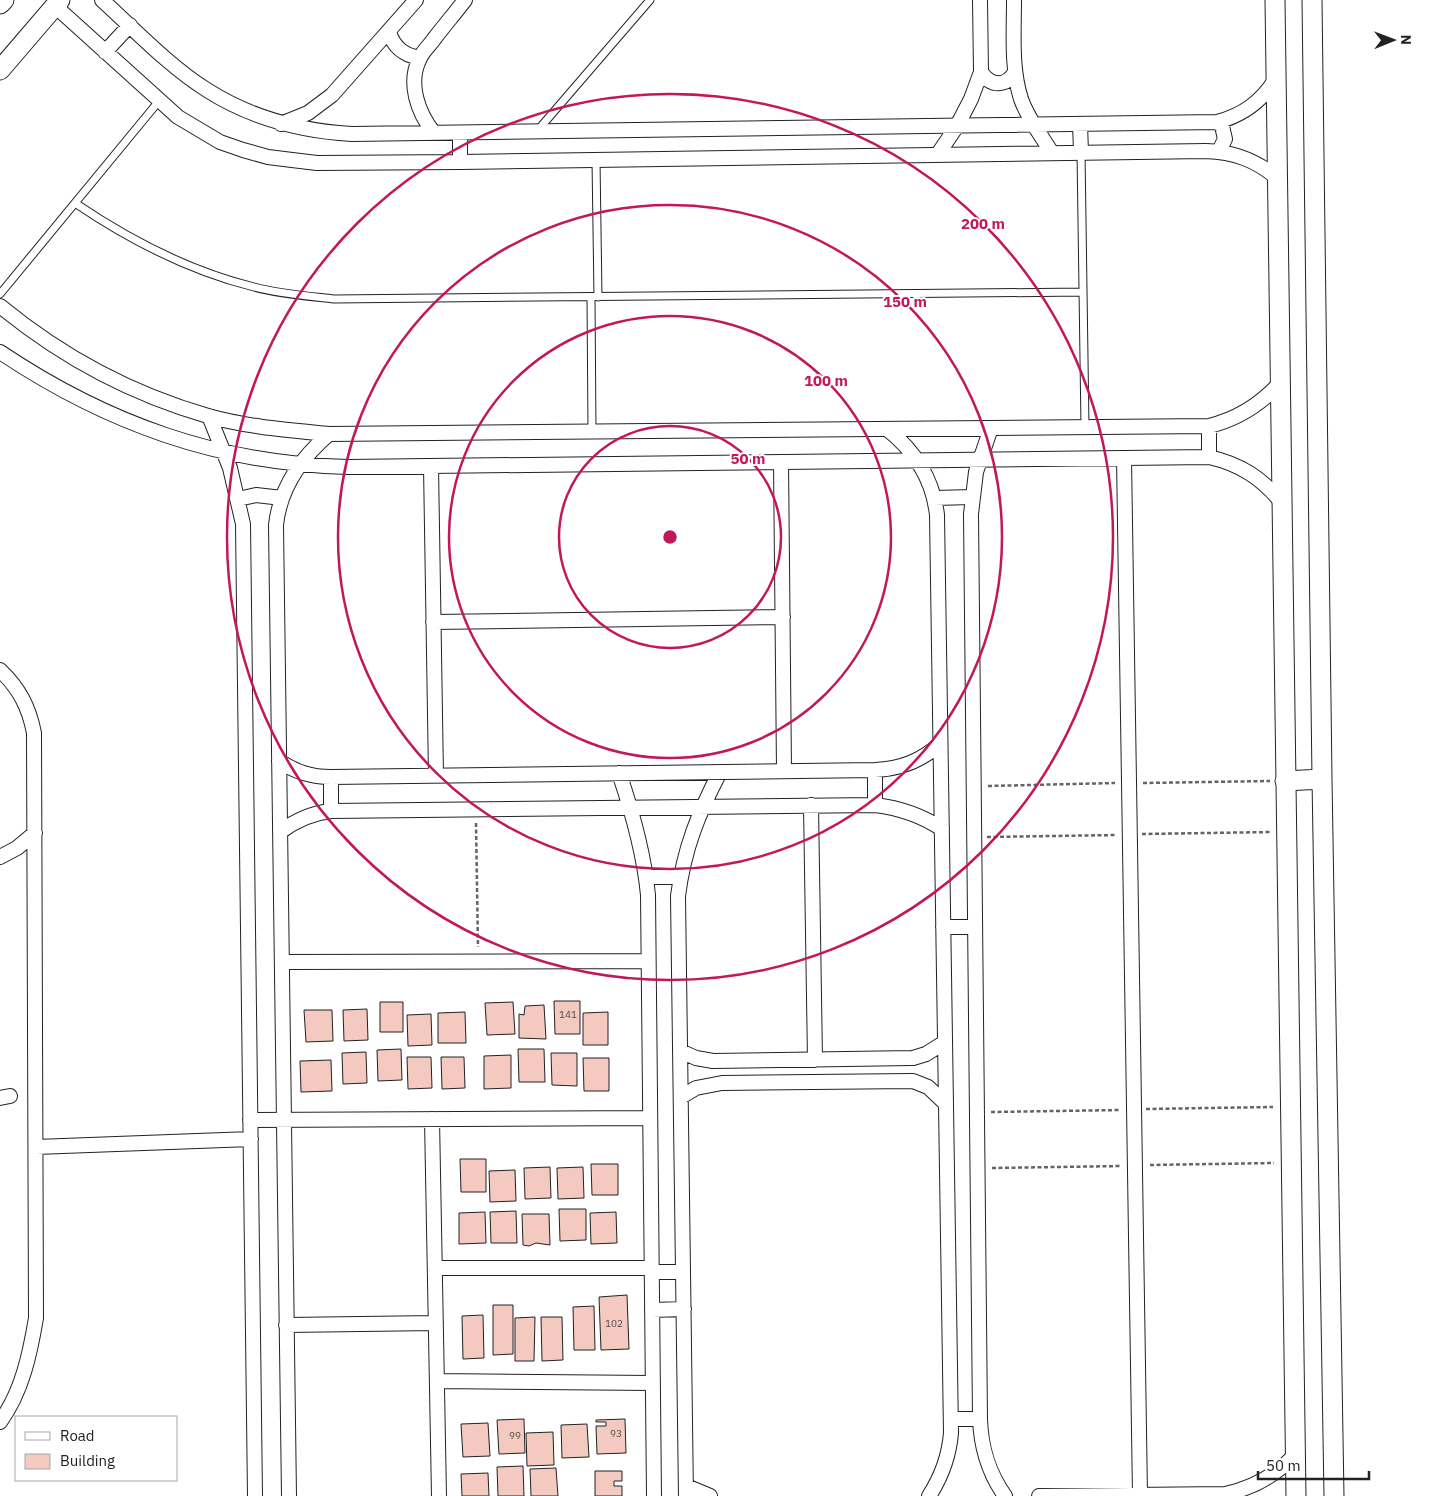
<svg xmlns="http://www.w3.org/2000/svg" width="1433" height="1496" viewBox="0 0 1433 1496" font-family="'IBM Plex Sans',sans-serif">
<rect width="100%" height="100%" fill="#fff"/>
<path fill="#f3c9c0" stroke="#222" d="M554 1001H580V1034H555Z
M380 1002H403V1032H380Z
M513 1002 515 1034 487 1035 485 1003Z
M544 1005 546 1039 519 1038V1014L524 1015 525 1006Z
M367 1009 368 1040 344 1041 343 1010Z
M304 1010H332L333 1041 306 1042Z
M465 1012 466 1043H438V1013Z
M608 1012V1045H583V1013Z
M431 1014 432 1045 408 1046 407 1015Z
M401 1049 402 1080 378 1081 377 1050Z
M518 1049H544L545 1082H519Z
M366 1052 367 1083 343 1084 342 1053Z
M551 1053H577V1086L552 1085Z
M511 1055V1088L484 1089V1056Z
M407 1057H431L432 1088 408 1089Z
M441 1057H464L465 1088 442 1089Z
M583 1058H609V1091H584Z
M331 1060 332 1091 301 1092 300 1061Z
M460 1159H486V1192H461Z
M591 1164H618V1195H592Z
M550 1167 551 1198 525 1199 524 1168Z
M583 1167 584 1198 558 1199 557 1168Z
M515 1170 516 1201 490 1202 489 1171Z
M559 1209H586V1240L560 1241Z
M516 1211 517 1243H491L490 1212Z
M485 1212 486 1243 459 1244V1213Z
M616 1212 617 1243 591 1244 590 1213Z
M522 1214H549L550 1245 536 1243 529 1246 523 1245Z
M627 1295 629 1349 601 1350 599 1297Z
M493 1305H513V1354L493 1355Z
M594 1306 595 1350H574L573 1307Z
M483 1315 484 1358 463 1359 462 1316Z
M535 1317 534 1361H515V1318Z
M541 1317H562L563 1360 542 1361Z
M524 1419 525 1453 499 1454 497 1420Z
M625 1419 626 1453 597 1454 596 1426H606V1422H596V1420Z
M488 1423 490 1456 463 1457 461 1424Z
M587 1424 589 1457 562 1458 561 1425Z
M553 1432 554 1465 527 1466 526 1433Z
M523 1466 524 1496H498L497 1467Z
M556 1468 558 1496H531L530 1469Z
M595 1471H622V1481H614V1486H622V1496H595Z
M488 1473 489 1496H462L461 1474Z"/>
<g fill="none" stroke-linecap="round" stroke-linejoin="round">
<g stroke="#222" stroke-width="9">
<path id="lane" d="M538 130 650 0
M1081 152 1085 427
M596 160 598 297
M75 203C131 241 189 271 254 287 280 294 307 296 334 299L1083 292
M0 294 159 101
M591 297 592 431"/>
</g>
<g stroke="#222" stroke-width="16">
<path id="street" d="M102 0C135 30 170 67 207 90 251 118 300 131 352 134L1217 122C1243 115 1261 102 1275 80
M1014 0C1014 33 1011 68 1021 99 1028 119 1041 135 1052 153
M55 6 178 117 220 142 243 150 268 157 292 160 317 163 460 162 1206 151C1234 152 1256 160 1277 178
M389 32C394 48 404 55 420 58
M105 52 130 25
M981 72C991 87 1006 87 1015 72
M1217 122 1222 126 1225 139 1219 151
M281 124 308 113 332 95 416 0
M1080 124 1081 152
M434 133C418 113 407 83 420 58 423 51 430 45 434 39 444 26 455 13 465 0
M460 133V162
M938 154 957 126 971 99 981 72 980 0
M0 306C62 357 131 394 208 416 247 427 288 430 329 434L1209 426C1238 419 1260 405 1280 383
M0 352C106 423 219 464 348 467L1209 457C1240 464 1262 478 1282 503
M209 416 230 468 243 524 255 1496
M1209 426V457
M991 428 976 472 971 514 980 1419C981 1448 988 1472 1005 1496
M887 429C915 451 933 479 937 515L951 1433C949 1457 942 1476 929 1496
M1124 458 1140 1495
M781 462 784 771
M431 466 436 776
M934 498 972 497
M238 499 256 495 282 498
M433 622 783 617
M0 670C19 688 29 707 34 733L36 1318C30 1354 22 1392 0 1422
M279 761C296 772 311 777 331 777L875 770C901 769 921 761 940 744
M875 770V805
M619 773C633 814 644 853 648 895L654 1496
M331 777V811
M811 805 815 1060
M280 832C296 820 312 813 331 811L875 805C900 808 921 815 942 829
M0 857 17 848 35 833
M646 877H680
M943 927H975
M282 962 648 961
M680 1051 696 1058 713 1061 913 1058 926 1054 945 1042
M681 1097 696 1088 722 1083 913 1081 928 1087 946 1104
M0 1098 10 1096
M432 1119 439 1496
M250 1120 650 1118
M36 1147 251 1139
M435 1268H651
M652 1272H683
M652 1310 684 1309
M286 1325 436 1323
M437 1381 653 1383
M951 1419H980
M686 1486 710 1496
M289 1496 276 525C280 488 301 458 329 434
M686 1496 678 896C684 849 698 814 720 772
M1039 1496 1225 1494C1253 1488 1275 1476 1295 1455"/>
</g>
<g stroke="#222" stroke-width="21">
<path id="secondary" d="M1275 0 1296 1496
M1312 0 1322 779 1334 1496
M0 4 4 0
M0 70 60 0
M1285 781 1322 779"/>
</g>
<path stroke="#646464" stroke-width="2.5" stroke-dasharray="4 2.5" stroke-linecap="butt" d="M1143 783 1270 781
M988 786 1115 783
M476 823 478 947
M1142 834 1272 832
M987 837 1117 835
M1146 1109 1273 1107
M991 1112 1121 1110
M1150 1165 1274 1163
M992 1168 1122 1166"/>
<use href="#lane" stroke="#fff" stroke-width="7"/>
<use href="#street" stroke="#fff" stroke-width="14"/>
<use href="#secondary" stroke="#fff" stroke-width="19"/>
</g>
<g fill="none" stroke="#c2185b" stroke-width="2.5">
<circle cx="670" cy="537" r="111"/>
<circle cx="670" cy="537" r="221"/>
<circle cx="670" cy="537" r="332"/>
<circle cx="670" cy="537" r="443"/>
</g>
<g text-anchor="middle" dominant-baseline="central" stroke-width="4" stroke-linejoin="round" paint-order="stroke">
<g font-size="10" fill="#564c4a">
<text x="568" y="1014">141</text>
<text x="614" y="1323">102</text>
<text x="616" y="1433">93</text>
<text x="515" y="1435">99</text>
</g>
</g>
<circle cx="670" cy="537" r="8" fill="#c2185b" stroke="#fff" stroke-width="2.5"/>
<g font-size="15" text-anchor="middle" font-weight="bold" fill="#c2185b" stroke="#fff" stroke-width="4" stroke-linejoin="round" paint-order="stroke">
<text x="983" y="229">200 m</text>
<text x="905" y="307">150 m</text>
<text x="826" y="386">100 m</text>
<text x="748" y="464">50 m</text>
</g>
<rect x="15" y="1416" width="162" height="65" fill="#ffffff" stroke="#a7a7a7"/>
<rect x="25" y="1432" width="25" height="8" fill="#ffffff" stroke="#a7a7a7"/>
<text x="60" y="1441" font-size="15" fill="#222222">Road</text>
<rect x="25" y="1454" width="25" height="15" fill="#f3c9c0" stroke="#a7a7a7"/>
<text x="60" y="1466" font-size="15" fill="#222222">Building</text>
<g transform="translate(1393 40) rotate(89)" stroke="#ffffff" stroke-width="4" paint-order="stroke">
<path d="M0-4L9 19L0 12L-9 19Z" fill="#222222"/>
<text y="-8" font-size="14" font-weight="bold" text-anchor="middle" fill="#222222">N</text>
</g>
<path d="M1258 1471v8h111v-8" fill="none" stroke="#222222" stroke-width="2.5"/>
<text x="1266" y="1471" font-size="15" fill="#222222" stroke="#ffffff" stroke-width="4" paint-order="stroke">50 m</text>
</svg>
